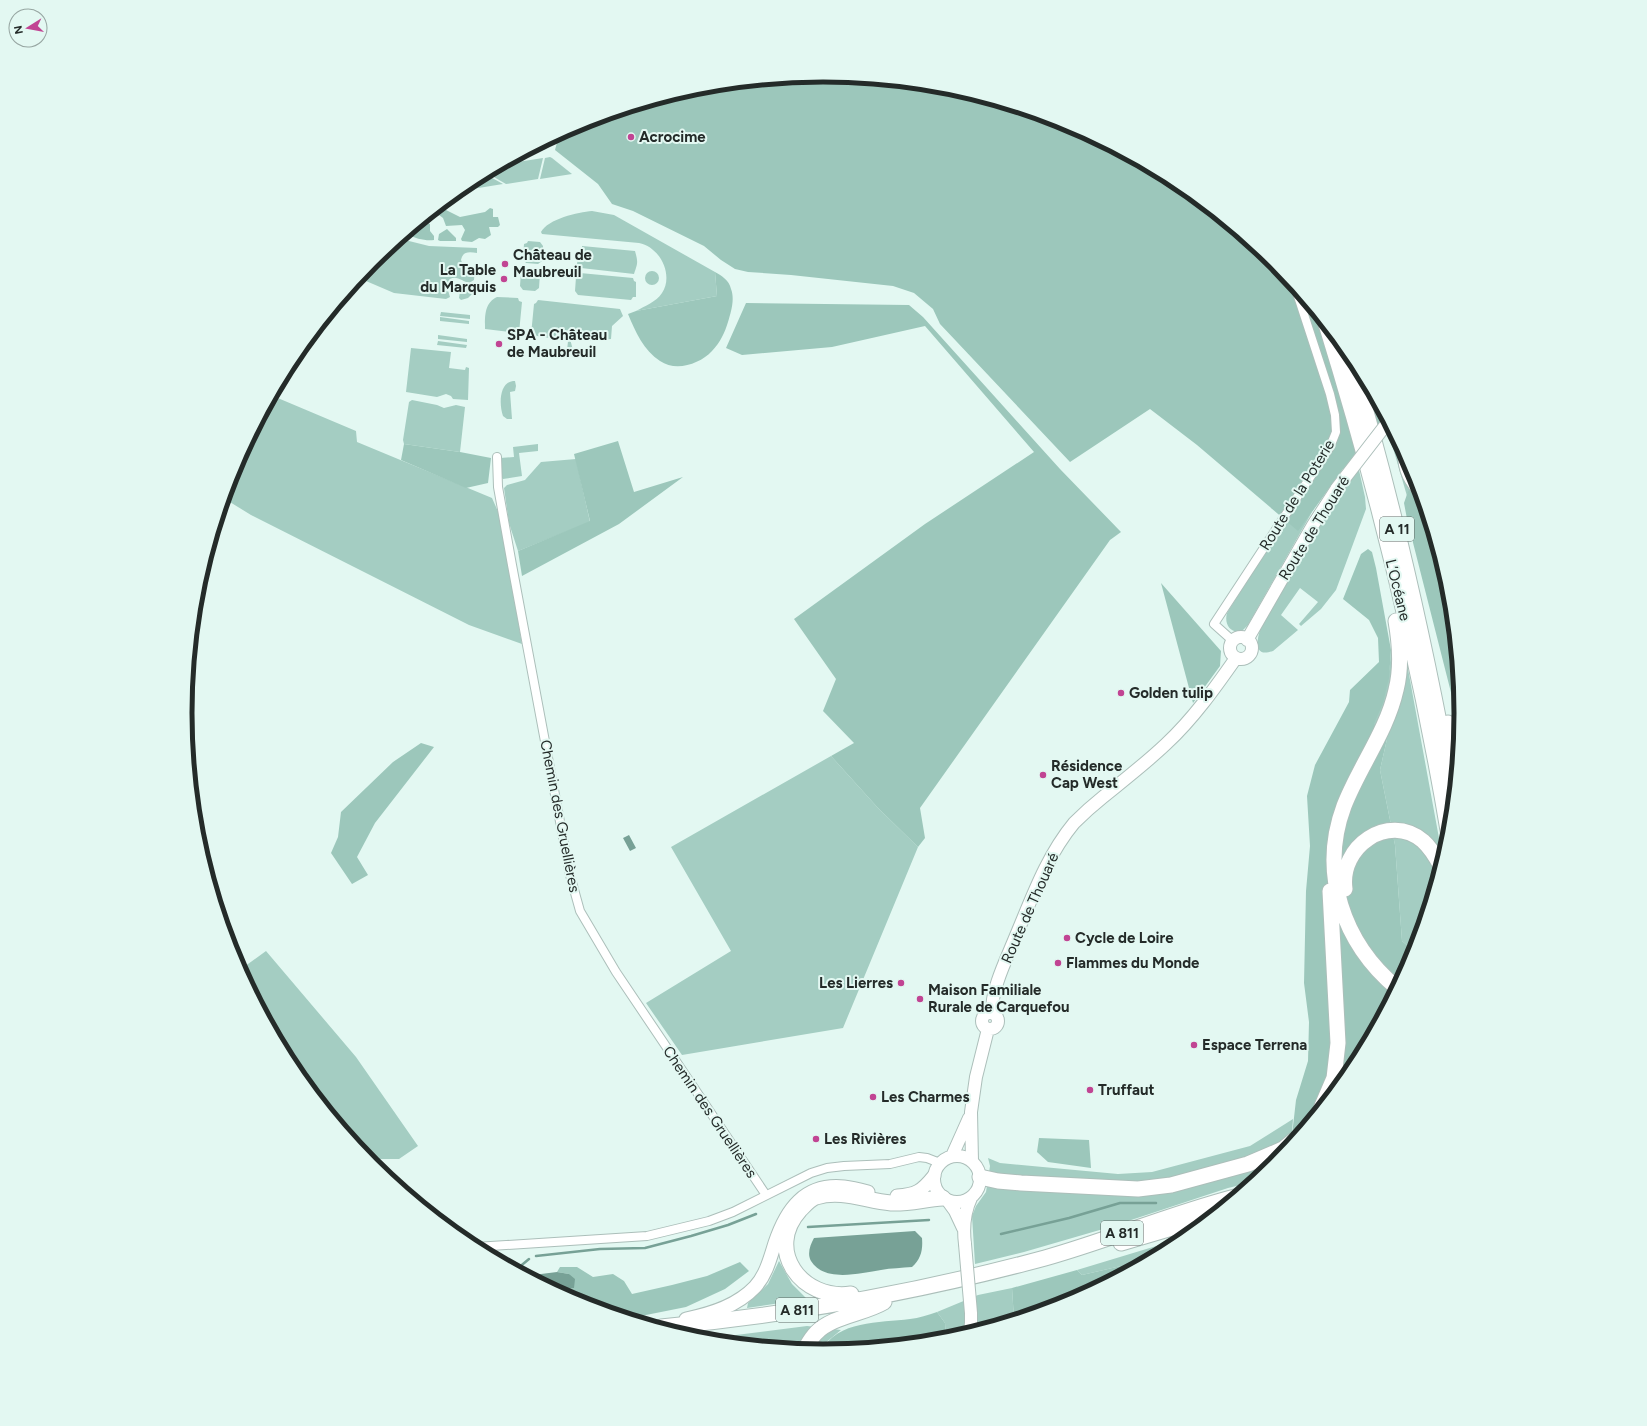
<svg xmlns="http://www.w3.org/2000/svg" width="1647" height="1426" viewBox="0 0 1647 1426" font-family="Figtree,sans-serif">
<rect width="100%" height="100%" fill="#e3f8f2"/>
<path fill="#a4cdc2" d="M549 140 546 149 539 151 535 147Z
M550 157 552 158 572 174 540 179 545 158Z
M543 158 538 179 506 184 487 173 504 164Z
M485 174 503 184 466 190 470 182Z
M592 211 614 215 715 272 717 296 636 311C645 306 656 302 662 293 674 275 660 247 639 243L542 234 541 232C548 219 578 212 592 211Z
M401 239 429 246 477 248V253C469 252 463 251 461 260L464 267 475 269 474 280 469 283C463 282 457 275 450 279L447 287 450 297 446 299 394 293 359 278 373 262Z
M528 241 540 242 543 246 542 261 538 264 526 263 523 259 524 244 527 243Z
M582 246 635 251C638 262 638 263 634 274L581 268 577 264 579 250 582 248Z
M525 268 537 270 540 273 539 288 535 291 523 290 520 286 521 272 524 271Z
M645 278a7 7 0 1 1 14 0a7 7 0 1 1-14 0Z
M580 273 633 278 634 281 636 282V297H633L631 300 578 295 575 291 576 277H579Z
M469 287 472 288 473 293 468 298 461 300 459 298 460 291Z
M497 297 518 298 519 301 522 302 519 333 485 329C485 317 484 303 497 297Z
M538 300 620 309 623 316 612 326 611 339 590 341 587 334 570 339 573 350 567 351 568 341 531 335 534 304 536 303Z
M441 312 470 315V319L440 316Z
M440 317 469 321V324L440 321Z
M438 335 467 339V342L438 339Z
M438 341 467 345 466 348 437 345Z
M411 348 451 352 449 368 465 370 466 367 469 368 468 400 453 399 451 396 446 394 437 397 406 392Z
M513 381H515L516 386 515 391 510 392 512 419H507L503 416C499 405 499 383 513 381Z
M273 396 356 431 357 442 492 498 500 516 522 644 469 625 251 515 225 499 234 469Z
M412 400 437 405 444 408 456 405 465 407 460 452 404 444 403 440 409 402Z
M1341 406 1359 470 1365 497 1366 509 1336 590 1321 609 1301 626 1299 624 1318 602 1300 588 1281 615 1298 630 1273 651C1248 660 1260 629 1264 619H1266L1315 533 1346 486 1343 469 1312 512 1248 625 1242 631C1230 634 1224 624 1227 613L1255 568Z
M1385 416 1414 474 1407 496 1384 417Z
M538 444V451L519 453 522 476 503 479 501 477 500 458 514 457 513 447Z
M576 459 590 522 518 551 509 523 504 488 507 485 525 480 541 462Z
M1391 650 1408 669 1441 849 1436 881 1415 952 1402 941 1395 845 1380 770 1387 739 1373 724C1386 697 1389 679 1391 650Z
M831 756 878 808 918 847 843 1028 682 1055 646 1003 731 951 671 847Z
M266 951 356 1057 418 1146 399 1159H368L293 1067 241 969Z
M1293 1119 1291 1145 1274 1164 1253 1182 1228 1188 1110 1227 1024 1252 975 1264 972 1216 976 1206 986 1192 990 1166 988 1158 1000 1163 1118 1174 1152 1172 1250 1146Z
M1186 1237 1178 1244 1136 1266H1121L1082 1275 1077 1270Z
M779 1261 792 1284 807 1299 747 1308 748 1303 768 1284Z
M1012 1288 1014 1319 946 1339 945 1323 937 1312 978 1295Z
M807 1326 841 1330 824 1344 821 1351 728 1342 736 1335Z"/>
<path fill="#9cc7bb" d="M824 75 948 87 1068 124 1178 183 1275 262 1354 359 1385 416 1341 471 1298 531 1197 445 1150 409 1070 462 940 324 933 309 914 293 893 286 791 275 748 272 735 269 721 260 704 246 633 211 612 204 598 184 555 150 559 135 580 123 699 87Z
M440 207 460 217 485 212 490 208 493 209V217H498L500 225 498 227H489L491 235 485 239 479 238 472 242 462 241 461 239 465 230 462 225 446 226 443 218 439 215 431 219H426Z
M426 222 430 224V231L434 236V240C426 241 415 239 408 234L411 230 418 228Z
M447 229 456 238V241H440L438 240 439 234Z
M715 272C722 276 729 280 731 289 735 299 731 312 728 322 725 332 720 343 712 351 700 364 676 372 660 361 644 351 635 331 628 314L636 311 717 296Z
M746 303 909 305 923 317 1060 469 1121 532 1110 540 920 808 925 838 918 847 878 808 831 756 854 743 823 711 836 679 794 619 925 524 1034 452 925 326 832 347 742 355 726 348Z
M618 441 634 492 683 477 619 524 522 576 518 551 590 521 574 454Z
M404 444 460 452 491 458 488 483 466 488 401 460Z
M1414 474 1449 589 1461 713 1460 728 1407 519 1404 503Z
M1368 549 1372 552 1376 568 1391 650 1389 678 1383 703 1374 724 1387 739 1380 770 1395 845 1402 941 1415 952 1354 1068 1291 1144 1296 1100 1308 1061 1309 1022 1304 983 1306 891 1310 846 1307 796 1315 765 1349 702 1350 690 1379 662 1378 638 1369 620 1343 599 1361 554Z
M1161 583 1221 651 1220 666 1193 703Z
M421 743 434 747 375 823 357 857 368 875 352 884 331 853 338 837 341 812 393 762Z
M1039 1138 1089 1140 1091 1168 1048 1162 1037 1152Z
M740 1262 749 1271 725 1289 686 1307 636 1317H628L579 1302 558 1291 574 1288 569 1274 557 1272 560 1267H577L593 1277 613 1274 624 1281 632 1294 672 1285 707 1276Z
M1121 1266H1136L1067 1303 1014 1319 1012 1288 1077 1270 1082 1275Z
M937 1312 945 1323 946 1339 821 1351C838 1320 879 1323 910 1319 919 1318 928 1315 937 1312Z"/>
<path fill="#77a196" d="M629 835 636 848 630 851 623 838Z
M915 1231 922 1238C923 1250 921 1259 912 1267 902 1268 891 1268 881 1270 860 1273 825 1283 811 1261 807 1254 810 1245 814 1238Z
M557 1272 569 1274 575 1279 574 1288 558 1291 532 1277 533 1275Z"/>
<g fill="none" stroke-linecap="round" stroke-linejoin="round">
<path stroke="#77a196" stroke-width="2.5" d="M808 1227 929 1220
M1001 1234 1069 1218 1120 1203H1156
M536 1256 600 1249 645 1248 691 1236 728 1225 756 1214
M517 1269 529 1259"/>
<g stroke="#acbfba" stroke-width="10">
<path id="street" d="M1402 449C1401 468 1407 483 1421 495
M497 457 498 487 512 565 570 875 580 911 616 972 766 1195
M1233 641 1214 624 1330 447 1336 432 1335 415 1330 394 1295 287
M475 1247 647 1236 709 1221 733 1212 811 1173 827 1168 844 1166 890 1164 919 1157 927 1158 940 1163"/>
</g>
<g stroke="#acbfba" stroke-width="14">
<path id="secondary" d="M1230 648a11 11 0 1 1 22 0a11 11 0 1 1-22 0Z
M1247 640 1313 525 1337 488
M982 1021a8 8 0 1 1 16 0a8 8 0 1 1-16 0Z
M992 1013C991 990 1006 960 1015 938 1032 898 1046 857 1074 823 1083 814 1093 805 1103 797 1124 780 1146 763 1166 744 1193 719 1215 688 1236 658
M934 1179a23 23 0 1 1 46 0a23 23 0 1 1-46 0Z
M952 1156 969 1118
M972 1161 971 1112 976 1077 988 1029
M947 1200 955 1211 963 1228
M965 1244C963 1228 964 1213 971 1198
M970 1332 971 1323V1313"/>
</g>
<g stroke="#acbfba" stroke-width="15">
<path id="primary" d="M897 1196C916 1195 922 1191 934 1176
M686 1319C711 1314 737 1306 755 1287 766 1275 770 1259 775 1243 786 1210 804 1183 844 1187 852 1188 860 1190 868 1192
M700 1339 721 1341"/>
</g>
<g stroke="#acbfba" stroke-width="17">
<path id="highway" d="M1326 324C1378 492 1420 663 1449 836
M1349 353C1393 499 1426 647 1453 796
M1396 621C1400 644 1402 667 1396 690 1387 731 1359 767 1344 806 1319 873 1343 943 1397 988
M1448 723 1457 754
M1345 889C1339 847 1388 812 1423 841 1431 848 1436 857 1441 866
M1322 1106 1334 1078 1338 1043 1330 891
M980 1177 998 1181 1021 1183 1138 1189 1171 1185 1248 1164 1283 1149 1294 1140
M1121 1243 1212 1216
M851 1294C802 1301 764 1250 800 1210 804 1206 810 1199 816 1197 842 1189 866 1201 891 1203 909 1204 925 1199 943 1198
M661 1327C790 1315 919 1292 1045 1258 1109 1240 1170 1214 1235 1197
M805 1349C808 1344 811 1338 816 1333 832 1316 864 1314 884 1302"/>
</g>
<use href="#street" stroke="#fff" stroke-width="8"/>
<use href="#secondary" stroke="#fff" stroke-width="12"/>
<use href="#primary" stroke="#fff" stroke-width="13"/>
<use href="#highway" stroke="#fff" stroke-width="15"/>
<g stroke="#acbfba" stroke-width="14" stroke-linecap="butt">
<path id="secondary-bridge" d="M1337 488 1388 422
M965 1244 971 1313"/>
</g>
<use href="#secondary-bridge" stroke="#fff" stroke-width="12"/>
</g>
<g fill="#c14493" stroke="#e3f8f2" stroke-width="1.5">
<circle cx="631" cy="137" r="4"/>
<circle cx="505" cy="264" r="4"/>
<circle cx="504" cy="279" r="4"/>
<circle cx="499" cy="344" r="4"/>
<circle cx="1121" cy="693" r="4"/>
<circle cx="1043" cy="775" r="4"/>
<circle cx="1067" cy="938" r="4"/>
<circle cx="1058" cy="963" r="4"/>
<circle cx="901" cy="983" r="4"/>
<circle cx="920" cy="999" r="4"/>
<circle cx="1194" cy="1045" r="4"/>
<circle cx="1090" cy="1090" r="4"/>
<circle cx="873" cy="1097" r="4"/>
<circle cx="816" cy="1139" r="4"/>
</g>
<g text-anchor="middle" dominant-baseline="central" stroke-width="4" stroke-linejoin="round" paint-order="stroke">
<g fill="#e3f8f2" stroke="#5d6865" stroke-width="1">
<rect x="1380" y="517" width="34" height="24" rx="3"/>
<rect x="1101" y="1221" width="42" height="24" rx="3"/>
<rect x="776" y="1298" width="42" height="24" rx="3"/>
</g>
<g font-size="14" font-weight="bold" fill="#242b29">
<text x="1397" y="529">A 11</text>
<text x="1122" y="1233">A 811</text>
<text x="797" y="1310">A 811</text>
</g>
<g font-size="15" font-weight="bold" fill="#242b29" stroke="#e3f8f2" text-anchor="start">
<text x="639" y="137">Acrocime</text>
<text x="513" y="255">Château de<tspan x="513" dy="17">Maubreuil</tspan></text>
<text x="496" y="270" text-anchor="end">La Table<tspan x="496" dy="17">du Marquis</tspan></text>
<text x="507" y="335">SPA - Château<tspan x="507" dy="17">de Maubreuil</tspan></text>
<text x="1129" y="693">Golden tulip</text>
<text x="1051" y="766">Résidence<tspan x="1051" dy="17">Cap West</tspan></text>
<text x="1075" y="938">Cycle de Loire</text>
<text x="1066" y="963">Flammes du Monde</text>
<text x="893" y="983" text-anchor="end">Les Lierres</text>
<text x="928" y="990">Maison Familiale<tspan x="928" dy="17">Rurale de Carquefou</tspan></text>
<text x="1202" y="1045">Espace Terrena</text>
<text x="1098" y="1090">Truffaut</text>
<text x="881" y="1097">Les Charmes</text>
<text x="824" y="1139">Les Rivières</text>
</g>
<g font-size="15" fill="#242b29" stroke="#e3f8f2">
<text transform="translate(1297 495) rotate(-58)">Route de la Poterie</text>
<text transform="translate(1314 528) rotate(-58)">Route de Thouaré</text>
<text transform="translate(1398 590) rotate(76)">L’Océane</text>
<text transform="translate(560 816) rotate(79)">Chemin des Gruellières</text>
<text transform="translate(1030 908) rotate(-66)">Route de Thouaré</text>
<text transform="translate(710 1112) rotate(56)">Chemin des Gruellières</text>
</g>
</g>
<path d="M0 0H1647V1426H0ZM192 713a631 631 0 1 1 1262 0a631 631 0 1 1-1262 0Z" fill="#e3f8f2" fill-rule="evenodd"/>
<path fill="none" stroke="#242b29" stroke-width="5" d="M192 713a631 631 0 1 1 1262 0a631 631 0 1 1-1262 0Z"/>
<g transform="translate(28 28) rotate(259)"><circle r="19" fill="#e3f8f2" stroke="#97a6a2"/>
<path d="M0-3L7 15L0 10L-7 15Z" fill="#c14493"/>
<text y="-6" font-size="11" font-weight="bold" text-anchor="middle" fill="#242b29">N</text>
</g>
</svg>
